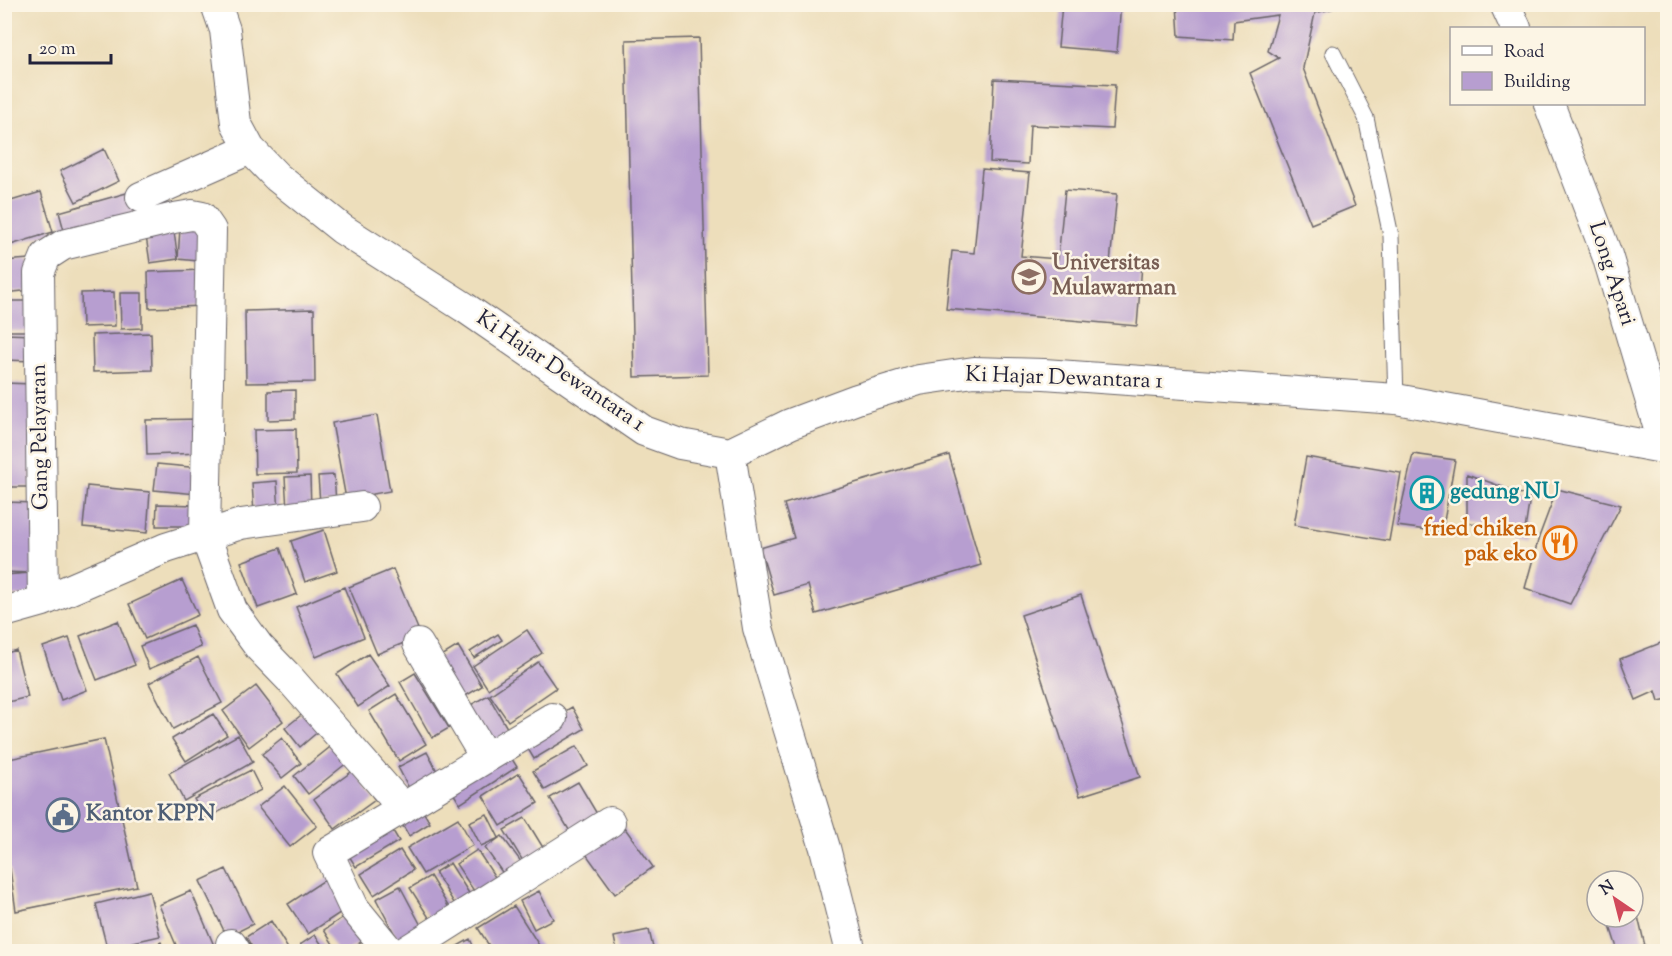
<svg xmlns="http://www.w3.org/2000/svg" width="1672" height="956" viewBox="0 0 1672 956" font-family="'Sorts Mill Goudy',serif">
<rect width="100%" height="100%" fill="#fcf5e5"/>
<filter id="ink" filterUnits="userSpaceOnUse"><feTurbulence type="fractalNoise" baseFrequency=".0167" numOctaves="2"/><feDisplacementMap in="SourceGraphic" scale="12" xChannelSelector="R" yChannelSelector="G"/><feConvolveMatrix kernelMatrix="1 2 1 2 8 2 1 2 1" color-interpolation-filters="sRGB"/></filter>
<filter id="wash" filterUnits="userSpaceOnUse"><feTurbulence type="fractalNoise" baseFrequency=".008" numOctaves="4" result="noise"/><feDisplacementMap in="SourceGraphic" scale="24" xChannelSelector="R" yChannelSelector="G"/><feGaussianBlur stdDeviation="1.35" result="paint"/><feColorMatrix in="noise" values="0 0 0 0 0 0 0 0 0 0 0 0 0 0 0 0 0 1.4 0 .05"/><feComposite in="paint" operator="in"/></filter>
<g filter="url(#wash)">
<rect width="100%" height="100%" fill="#eddebb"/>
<g id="blocks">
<path fill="#b79ed0" d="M1062 4H1121L1117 52 1058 47Z
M1177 4H1350L1315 13 1303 68 1355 206 1311 224 1250 73 1279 58 1268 51 1278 15 1234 21 1233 40 1179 36Z
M699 38 708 375 634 377 626 40Z
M994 79 1115 85 1112 129 1030 125 1028 164 990 162Z
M104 149 119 181 76 202 60 171Z
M982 169 1030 173 1021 256 1058 259 1065 190 1117 194 1110 263 1142 265 1137 326 946 309 952 251 974 253Z
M41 192 53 232 4 247V203Z
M130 192 137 218 66 238 59 212Z
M180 228 201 229 198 261 178 259Z
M174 232 178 259 150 263 146 236Z
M29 259 32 290 4 293V261Z
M203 270 205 306 149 308 148 272Z
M114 292 115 326 82 327 81 293Z
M120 293H142V328L121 329Z
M4 301H34V331H4Z
M314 309 315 382 246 383 245 311Z
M151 333 152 370 93 372 92 335Z
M4 334 36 335 34 361 4 360Z
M4 383 33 384 31 487H4Z
M295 390V419L268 420V391Z
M377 415 390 491 346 499 332 423Z
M201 419 202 453 147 455 146 420Z
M296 429 297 473 255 474 254 430Z
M1413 454 1455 460 1442 532 1397 526Z
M949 455 981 565 816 614 808 585 774 595 760 548 794 538 784 504Z
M1306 457 1401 473 1389 541 1294 525Z
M157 464 200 468 197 494 154 490Z
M1467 474 1530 497 1524 536 1467 522Z
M334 475 336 502 320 503 318 476Z
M310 476 311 508 287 510 285 477Z
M277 481 279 513 254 514 252 483Z
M87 486 150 492 147 533 83 527Z
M1557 489 1621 505 1570 604 1525 588 1539 537Z
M4 502 36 503V595L4 597V575L31 573 4 572Z
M157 504 197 505V526H156Z
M324 530 337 571 305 582 291 541Z
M280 548 297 594 258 608 241 562Z
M393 569 421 636 377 654 349 587Z
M182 580 198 615 145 639 129 604Z
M344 587 364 637 316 657 296 607Z
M1081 595 1140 777 1080 796 1021 615Z
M118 621 135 665 97 680 80 636Z
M192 625 201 647 149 669 140 646Z
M527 630 542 653 488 689 473 666Z
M498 634 502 640 474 658 470 652Z
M69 638 87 690 61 700 43 647Z
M1668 640V699L1659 701 1656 691 1636 700 1620 659Z
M458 646 482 686 459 700 435 660Z
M16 650 28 697 4 703V654Z
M368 654 390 686 358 707 337 674Z
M198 657 222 703 173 729 149 683Z
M538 662 556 688 508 721 490 695Z
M415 673 449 728 432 738 400 682Z
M256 686 283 721 249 747 223 711Z
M396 694 426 744 399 761 369 711Z
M488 695 510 733 484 748 462 710Z
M572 707 584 729 534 759 521 737Z
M305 712 320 730 300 747 285 728Z
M213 714 227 735 186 761 172 739Z
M238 735 253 762 184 801 169 773Z
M282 738 301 763 282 778 262 754Z
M104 739 137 886 16 911 10 869 4 870V760Z
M334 744 348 762 308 794 294 776Z
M577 746 588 766 545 790 533 771Z
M507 751 517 767 460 804 450 788Z
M427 752 440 777 411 792 398 767Z
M251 770 261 790 205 819 194 799Z
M354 770 375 800 335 829 314 799Z
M519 773 538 803 501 826 483 796Z
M578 782 600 819 572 835 550 798Z
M285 786 317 826 290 847 258 807Z
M420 806 430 823 409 836 399 819Z
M487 814 499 838 481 846 469 822Z
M458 818 473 845 423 874 407 848Z
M525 818 550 859 529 871 504 830Z
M389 824 399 841 356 867 346 851Z
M624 827 653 867 615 894 586 854Z
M502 836 522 863 504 875 485 848Z
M400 850 413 870 374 895 361 874Z
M477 850 501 886 480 900 456 864Z
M450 863 477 906 462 916 435 872Z
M226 869 253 924 227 937 200 881Z
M430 876 454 916 435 927 410 888Z
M329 877 349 907 308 934 288 904Z
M400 886 425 933 401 946 376 899Z
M149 891 160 936 107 948 96 904Z
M191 891 215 948 207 952H179L159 905Z
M539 891 553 919 534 929 520 901Z
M1635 904 1645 946 1618 951 1607 917H1633V905Z
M514 906 542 950 539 952H493L478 928Z
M348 914 365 939 346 952H338L324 930Z
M271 921 290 952H255L246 937Z
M649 930 654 952H617L614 937Z
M315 935 327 952H305L300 945Z
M470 939 476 952H447Z
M161 942 165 952H141Z"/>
</g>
</g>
<g filter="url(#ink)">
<use href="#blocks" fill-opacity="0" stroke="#696468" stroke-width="1.5"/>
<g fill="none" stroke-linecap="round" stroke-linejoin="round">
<g stroke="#696468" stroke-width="17">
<path id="service" d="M1333 53 1366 118 1391 236 1396 399"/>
</g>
<g stroke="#696468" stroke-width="32">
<path id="minor" d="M216 4 225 30 236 123 250 149 277 177 342 229 464 307 644 431 680 444 730 453 790 424 857 399 919 380 974 372 1044 374 1396 399 1668 449
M1505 4 1516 28
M1549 104 1607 255 1665 449
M141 197 250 149
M730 453 758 628 825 848 851 952
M43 601 39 273 46 256 63 245 174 218 192 215 202 217 211 230 205 535 232 610 259 647 290 679 403 808
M4 612 43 601 166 548 241 524 362 507
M418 644 485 757
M231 944 236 952
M390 952 354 908 328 853 552 718
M405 952 610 822"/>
</g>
<use href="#service" stroke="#fff" stroke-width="15"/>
<use href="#minor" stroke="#fff" stroke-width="30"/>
</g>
</g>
<defs>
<g id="university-ring" transform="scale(1.725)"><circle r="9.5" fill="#fcf5e5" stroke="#8d6e63" stroke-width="1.5"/><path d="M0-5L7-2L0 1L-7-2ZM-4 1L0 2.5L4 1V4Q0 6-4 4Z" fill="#8d6e63"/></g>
<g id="building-ring" transform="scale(1.725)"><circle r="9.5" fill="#fcf5e5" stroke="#0f9aa8" stroke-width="1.5"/><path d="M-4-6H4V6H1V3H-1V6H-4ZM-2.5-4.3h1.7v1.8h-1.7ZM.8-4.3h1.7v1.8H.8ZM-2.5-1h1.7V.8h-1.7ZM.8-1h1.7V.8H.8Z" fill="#0f9aa8"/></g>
<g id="restaurant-ring" transform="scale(1.725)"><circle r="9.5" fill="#fcf5e5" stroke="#e8710a" stroke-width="1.5"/><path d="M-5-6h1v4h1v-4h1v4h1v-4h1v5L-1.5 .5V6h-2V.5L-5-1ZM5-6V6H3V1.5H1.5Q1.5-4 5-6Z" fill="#e8710a"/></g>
<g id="civic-ring" transform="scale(1.725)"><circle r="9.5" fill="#fcf5e5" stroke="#5c6f8a" stroke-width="1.5"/><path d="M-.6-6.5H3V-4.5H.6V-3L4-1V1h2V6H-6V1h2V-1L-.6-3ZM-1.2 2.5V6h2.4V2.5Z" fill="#5c6f8a"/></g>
</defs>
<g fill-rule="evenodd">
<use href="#university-ring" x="1029" y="277"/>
<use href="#building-ring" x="1427" y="493"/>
<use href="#restaurant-ring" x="1560" y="543"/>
<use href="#civic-ring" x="63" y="815"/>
</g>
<g text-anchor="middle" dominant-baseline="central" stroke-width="5" stroke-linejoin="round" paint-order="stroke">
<g font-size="22" font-weight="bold" fill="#785e54" stroke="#fcf5e5" text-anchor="start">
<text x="1052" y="264">Universitas<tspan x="1052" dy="25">Mulawarman</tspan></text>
</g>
<g font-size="22" fill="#22223b" stroke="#fcf5e5">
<text transform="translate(1611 274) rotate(72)">Long Apari</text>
<text transform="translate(560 372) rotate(34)">Ki Hajar Dewantara 1</text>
<text transform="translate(1064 379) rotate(2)">Ki Hajar Dewantara 1</text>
<text transform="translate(41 437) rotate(-91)">Gang Pelayaran</text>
</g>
<g font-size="22" font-weight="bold" fill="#0d838f" stroke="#fcf5e5" text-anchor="start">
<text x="1450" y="493">gedung NU</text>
</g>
<g font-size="22" font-weight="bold" fill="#c56008" stroke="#fcf5e5" text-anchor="end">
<text x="1537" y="530">fried chiken<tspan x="1537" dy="25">pak eko</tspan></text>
</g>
<g font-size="22" font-weight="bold" fill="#4e5e75" stroke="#fcf5e5" text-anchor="start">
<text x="86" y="815">Kantor KPPN</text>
</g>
</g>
<rect width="1672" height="956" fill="none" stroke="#fcf5e5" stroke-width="24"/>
<rect x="1450" y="27" width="195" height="78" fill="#fcf5e5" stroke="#a5a1a1" stroke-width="1.5"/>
<rect x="1462" y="46" width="30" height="9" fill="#ffffff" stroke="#a5a1a1" stroke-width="1.5"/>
<text x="1504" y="57" font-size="18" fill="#22223b">Road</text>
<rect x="1462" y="72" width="30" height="18" fill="#b79ed0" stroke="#a5a1a1" stroke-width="1.5"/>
<text x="1504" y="87" font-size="18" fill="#22223b">Building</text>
<g transform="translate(1615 899) rotate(325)"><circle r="28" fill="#fcf5e5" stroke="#a5a1a1" stroke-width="1.5"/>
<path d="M0-4.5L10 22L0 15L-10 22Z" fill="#d1495b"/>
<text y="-9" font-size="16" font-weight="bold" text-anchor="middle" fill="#22223b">N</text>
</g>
<path d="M30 54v9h81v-9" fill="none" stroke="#22223b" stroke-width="3"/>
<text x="39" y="54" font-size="18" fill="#22223b" stroke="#fcf5e5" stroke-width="4.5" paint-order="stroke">20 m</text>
</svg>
